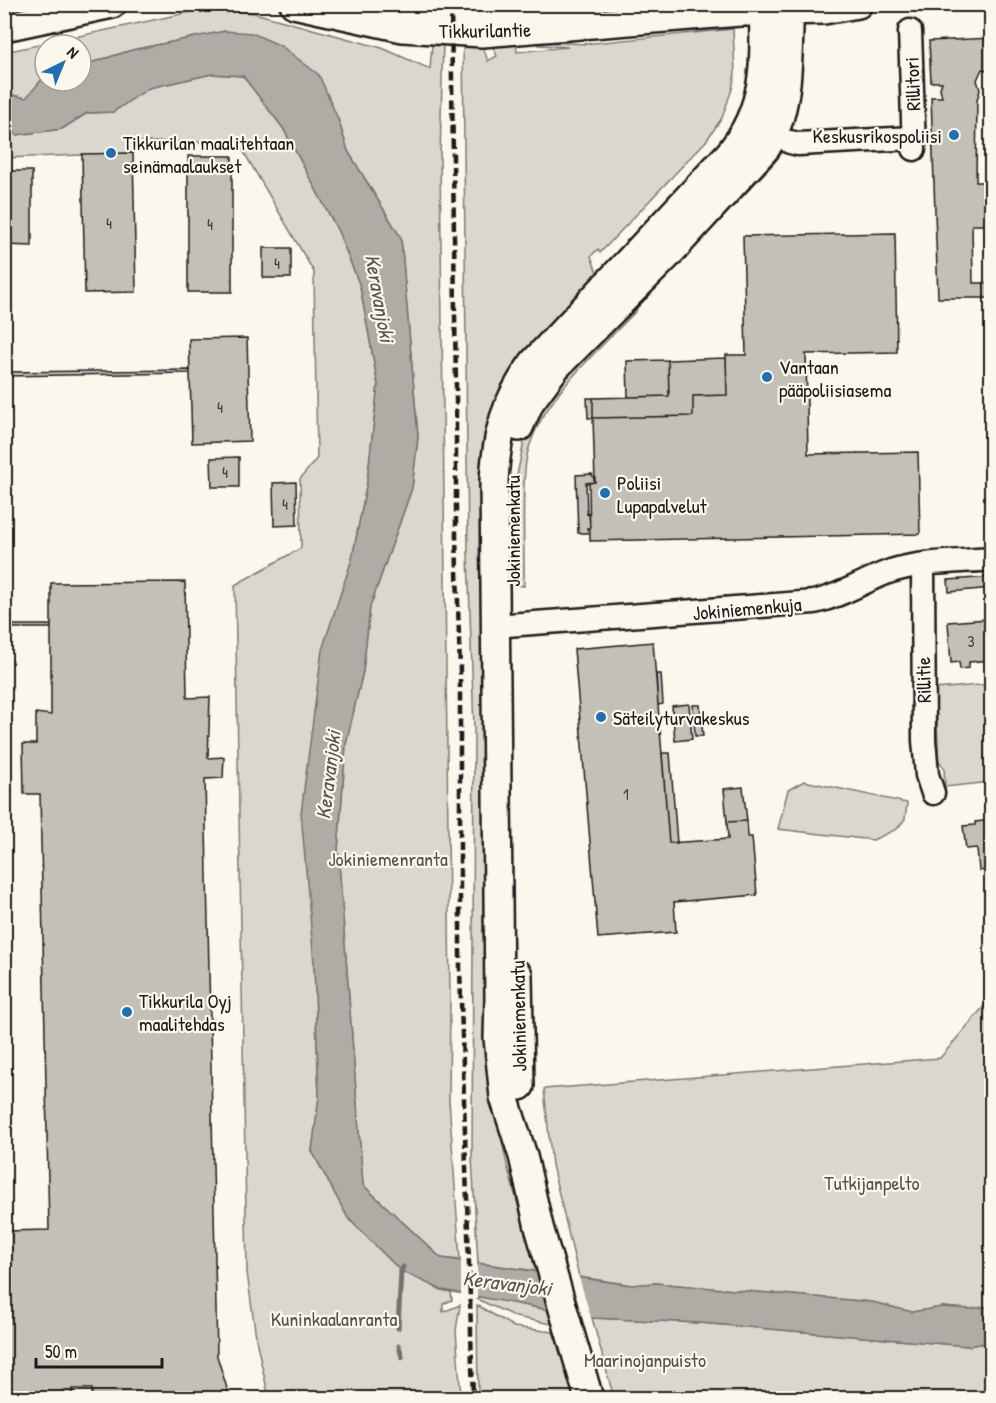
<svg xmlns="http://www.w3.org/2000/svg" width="996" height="1403" viewBox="0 0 996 1403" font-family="'Patrick Hand',sans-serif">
<rect width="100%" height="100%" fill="#fbf7ec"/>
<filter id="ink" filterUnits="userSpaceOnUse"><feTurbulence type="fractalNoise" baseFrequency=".0167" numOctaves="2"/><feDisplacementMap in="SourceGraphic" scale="12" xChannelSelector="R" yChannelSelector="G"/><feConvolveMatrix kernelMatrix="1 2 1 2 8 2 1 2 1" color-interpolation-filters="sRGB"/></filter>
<g filter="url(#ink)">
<path fill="#dad7ce" stroke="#7b7a75" stroke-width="1.5" d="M221 9 254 13 382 48 430 69 432 44 443 41 440 158 450 1000 449 1100 460 1260 441 1258 363 1185 338 851 346 744 363 671 370 607 412 488 418 437 401 238 348 151 338 119 225 31 132 50 81 66V45H45C45 74 48 76 26 98L8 94 5 87V52L195 11Z
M733 29 735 73 732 89 722 118 706 141 600 253 598 249 591 256 596 270 601 275 493 416 498 1121 507 1165 536 1271 478 1263 472 1157 474 729 468 555 463 41 480 39 488 61 497 56 490 41H516L517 52 568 47 539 45 537 41 584 44Z
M212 74 243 76 283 128 338 231 360 286 378 385 367 482 352 559 314 963 319 1097 312 1151 348 1218 401 1271 442 1290 451 1292 452 1300 443 1304V1312L460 1305 456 1331 461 1398H269L257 1344 247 1273 235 585 301 548 300 479 317 458 314 272 238 142H133V153L5 158V125L17 135 62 129 87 113 113 112 149 88Z
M776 150 783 151 775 162 647 298 642 294Z
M632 304 637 309 636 311C598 351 534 405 526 461 521 499 525 547 524 586L518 585 517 475 526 432 545 397Z
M991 684V782L945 787 944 768 939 761 935 689Z
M804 781 907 803 905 819 897 829 873 840 778 829 788 790Z
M991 998V1306L970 1309 942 1307 912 1312 872 1302 655 1283 632 1285 579 1277 552 1165 544 1089 940 1058Z
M478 1296 548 1310 552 1324 516 1317 477 1299Z
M477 1305 514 1327 553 1332 571 1377 574 1398H478Z
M592 1318 700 1323 968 1346 991 1342V1398H614Z"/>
<path fill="#afaca5" stroke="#74726e" stroke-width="1.5" d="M225 31 252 33 281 46 319 75 338 119 348 151 401 238 418 437 412 488 370 607 363 671 346 744 338 850 363 1185 441 1258 631 1285 655 1283 872 1302 912 1312 942 1307 970 1309 991 1306V1342L968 1346 700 1323 592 1318 442 1290 401 1271 348 1218 312 1151 319 1097 314 963 301 813 322 650 352 559 367 482 378 385 360 286 338 231 283 128 243 76 212 74 149 88 113 112 87 113 62 129 17 135 5 125 4 87 8 94 26 98 45 76V81H81V66L132 50Z"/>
<path fill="#fbf7ec" d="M461 1257 477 1260V1299L461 1296Z
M537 1268 578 1274 592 1321 550 1313Z"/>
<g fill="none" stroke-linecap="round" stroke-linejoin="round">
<path stroke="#74726e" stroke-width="5" d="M398 1328 401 1271 403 1267
M399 1346 402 1357"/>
</g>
<path fill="#c3c0b8" stroke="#1c1c1c" stroke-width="1.5" d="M992 38V71L982 69 977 80 980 90 977 100 976 182H988V170H992V225H972L973 283H992V298H938L931 97H942L940 88 942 82H931L929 41Z
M133 153 136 292 85 293 82 154Z
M188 156H232V292H188Z
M4 171H32V246L4 245Z
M895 233 897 352 806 354 808 454 918 452 920 534 590 541 589 483 595 482 593 418 693 416V396L727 395 726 355H746L743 236Z
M263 248H291V278H263Z
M247 338 250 441 192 443 189 339Z
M726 358 727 395 693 396V416L593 418V398L669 396 668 360Z
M668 360 669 396 628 397 627 361Z
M190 370V373L4 376V372Z
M587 398H593V418H588Z
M239 457V487H212L211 458Z
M592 474 595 482 586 483 587 514 589 513 590 528H587L588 533H578L576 475Z
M296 482 297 525 274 526 273 483Z
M992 577V588L949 592 948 580Z
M185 582 187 698 210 697 208 758 224 757 223 778 205 779 217 1356 230 1398H92V1389H72V1398H4V1231L49 1230 40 794H24L23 744H36V713L51 715V583Z
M992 612V660L969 662V668L960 669 959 662 951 663 948 622 988 619V613Z
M4 625H51V628H4Z
M653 642 669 843 728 839 727 822 747 821 748 837H752L757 895 674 902 676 932 598 938 574 649Z
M656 674H661L663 704 658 705Z
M689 704 692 739 675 741 672 706Z
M693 705H700L703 736H695Z
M662 753H670L677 843H669Z
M743 787 747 821 727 822 724 789Z
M992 820V869L979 871 977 848 966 849 963 826 975 825V822Z"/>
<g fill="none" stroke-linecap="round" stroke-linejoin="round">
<g stroke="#1c1c1c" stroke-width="27">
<path id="minor" d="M910 31 914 149
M790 142 798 144 913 138
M923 565 924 740 927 775 933 793
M495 626 814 602C842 596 865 580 891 571 923 561 959 562 992 559"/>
</g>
<g stroke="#1c1c1c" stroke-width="32">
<path id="major" d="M294 4 403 28 482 33 740 12 824 10 858 4
M379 5C448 19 514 11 583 4
M4 27 112 4
M519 427 530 402 556 367 668 255 766 148C792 107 787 51 790 4
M518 975 520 1086
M589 1398 539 1227 523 1156 504 1097 498 1038 499 998 494 481C497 431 505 402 534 362L729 154C767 108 765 62 763 4"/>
</g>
<use href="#minor" stroke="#fbf7ec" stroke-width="22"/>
<use href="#major" stroke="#fbf7ec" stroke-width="27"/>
<path stroke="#1c1c1c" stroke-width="4.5" stroke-dasharray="9 4.5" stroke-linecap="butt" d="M451 4 456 390V536L460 671V967L473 1398"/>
</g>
</g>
<g fill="#1f6fb2" stroke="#fbf7ec" stroke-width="2">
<circle cx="954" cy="135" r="6"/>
<circle cx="111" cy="153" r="6"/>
<circle cx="767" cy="377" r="6"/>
<circle cx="605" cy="493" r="6"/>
<circle cx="601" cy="717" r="6"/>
<circle cx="127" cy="1012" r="6"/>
</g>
<g text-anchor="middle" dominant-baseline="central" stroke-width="4.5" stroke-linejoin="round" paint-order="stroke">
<g font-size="16" fill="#464543">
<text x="109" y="223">4</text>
<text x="210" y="224">4</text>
<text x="277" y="263">4</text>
<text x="220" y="407">4</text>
<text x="225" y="472">4</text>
<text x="285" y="504">4</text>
<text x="971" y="641">3</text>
<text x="626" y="794">1</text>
</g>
<g font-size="20" fill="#1c1c1c" stroke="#fbf7ec">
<text transform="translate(485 30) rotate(-1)">Tikkurilantie</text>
<text transform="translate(912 84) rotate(-92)">Rillitori</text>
<text transform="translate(512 531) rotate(-90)">Jokiniemenkatu</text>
<text transform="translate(747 608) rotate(-5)">Jokiniemenkuja</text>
<text transform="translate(923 680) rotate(-91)">Rillitie</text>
<text transform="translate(518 1016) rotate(-91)">Jokiniemenkatu</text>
</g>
<g font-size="20" fill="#1c1c1c" stroke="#fbf7ec" text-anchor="start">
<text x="942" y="135" text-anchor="end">Keskusrikospoliisi</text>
<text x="123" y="142">Tikkurilan maalitehtaan<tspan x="123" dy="23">seinämaalaukset</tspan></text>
<text x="779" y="366">Vantaan<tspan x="779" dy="23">pääpoliisiasema</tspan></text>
<text x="617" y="482">Poliisi<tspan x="617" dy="23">Lupapalvelut</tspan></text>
<text x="613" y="717">Säteilyturvakeskus</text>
<text x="139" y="1000">Tikkurila Oyj<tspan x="139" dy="23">maalitehdas</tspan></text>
</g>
<g font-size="20" fill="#555451" stroke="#fbf7ec">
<text x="388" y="858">Jokiniemenranta</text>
<text x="872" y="1182">Tutkijanpelto</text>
<text x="334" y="1318">Kuninkaalanranta</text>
<text x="645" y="1359">Maarinojanpuisto</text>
</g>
<g font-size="21" font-style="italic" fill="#575653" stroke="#fbf7ec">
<text transform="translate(380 298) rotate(80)">Keravanjoki</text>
<text transform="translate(328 775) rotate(-83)">Keravanjoki</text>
<text transform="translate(507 1283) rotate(7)">Keravanjoki</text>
</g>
</g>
<rect width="996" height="1403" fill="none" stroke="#fbf7ec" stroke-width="24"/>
<rect x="12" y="12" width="972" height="1379" fill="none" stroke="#1c1c1c" stroke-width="2" filter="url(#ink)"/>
<g transform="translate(63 63) rotate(43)"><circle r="28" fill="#fbf7ec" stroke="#a29f99" stroke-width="1.5"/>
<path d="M0-4.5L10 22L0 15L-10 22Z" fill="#1f6fb2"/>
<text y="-9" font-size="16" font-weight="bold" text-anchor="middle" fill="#1c1c1c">N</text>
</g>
<path d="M36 1358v9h126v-9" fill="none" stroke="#1c1c1c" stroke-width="3"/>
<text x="45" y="1358" font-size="18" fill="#1c1c1c" stroke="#fbf7ec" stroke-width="4.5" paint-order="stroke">50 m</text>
</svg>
